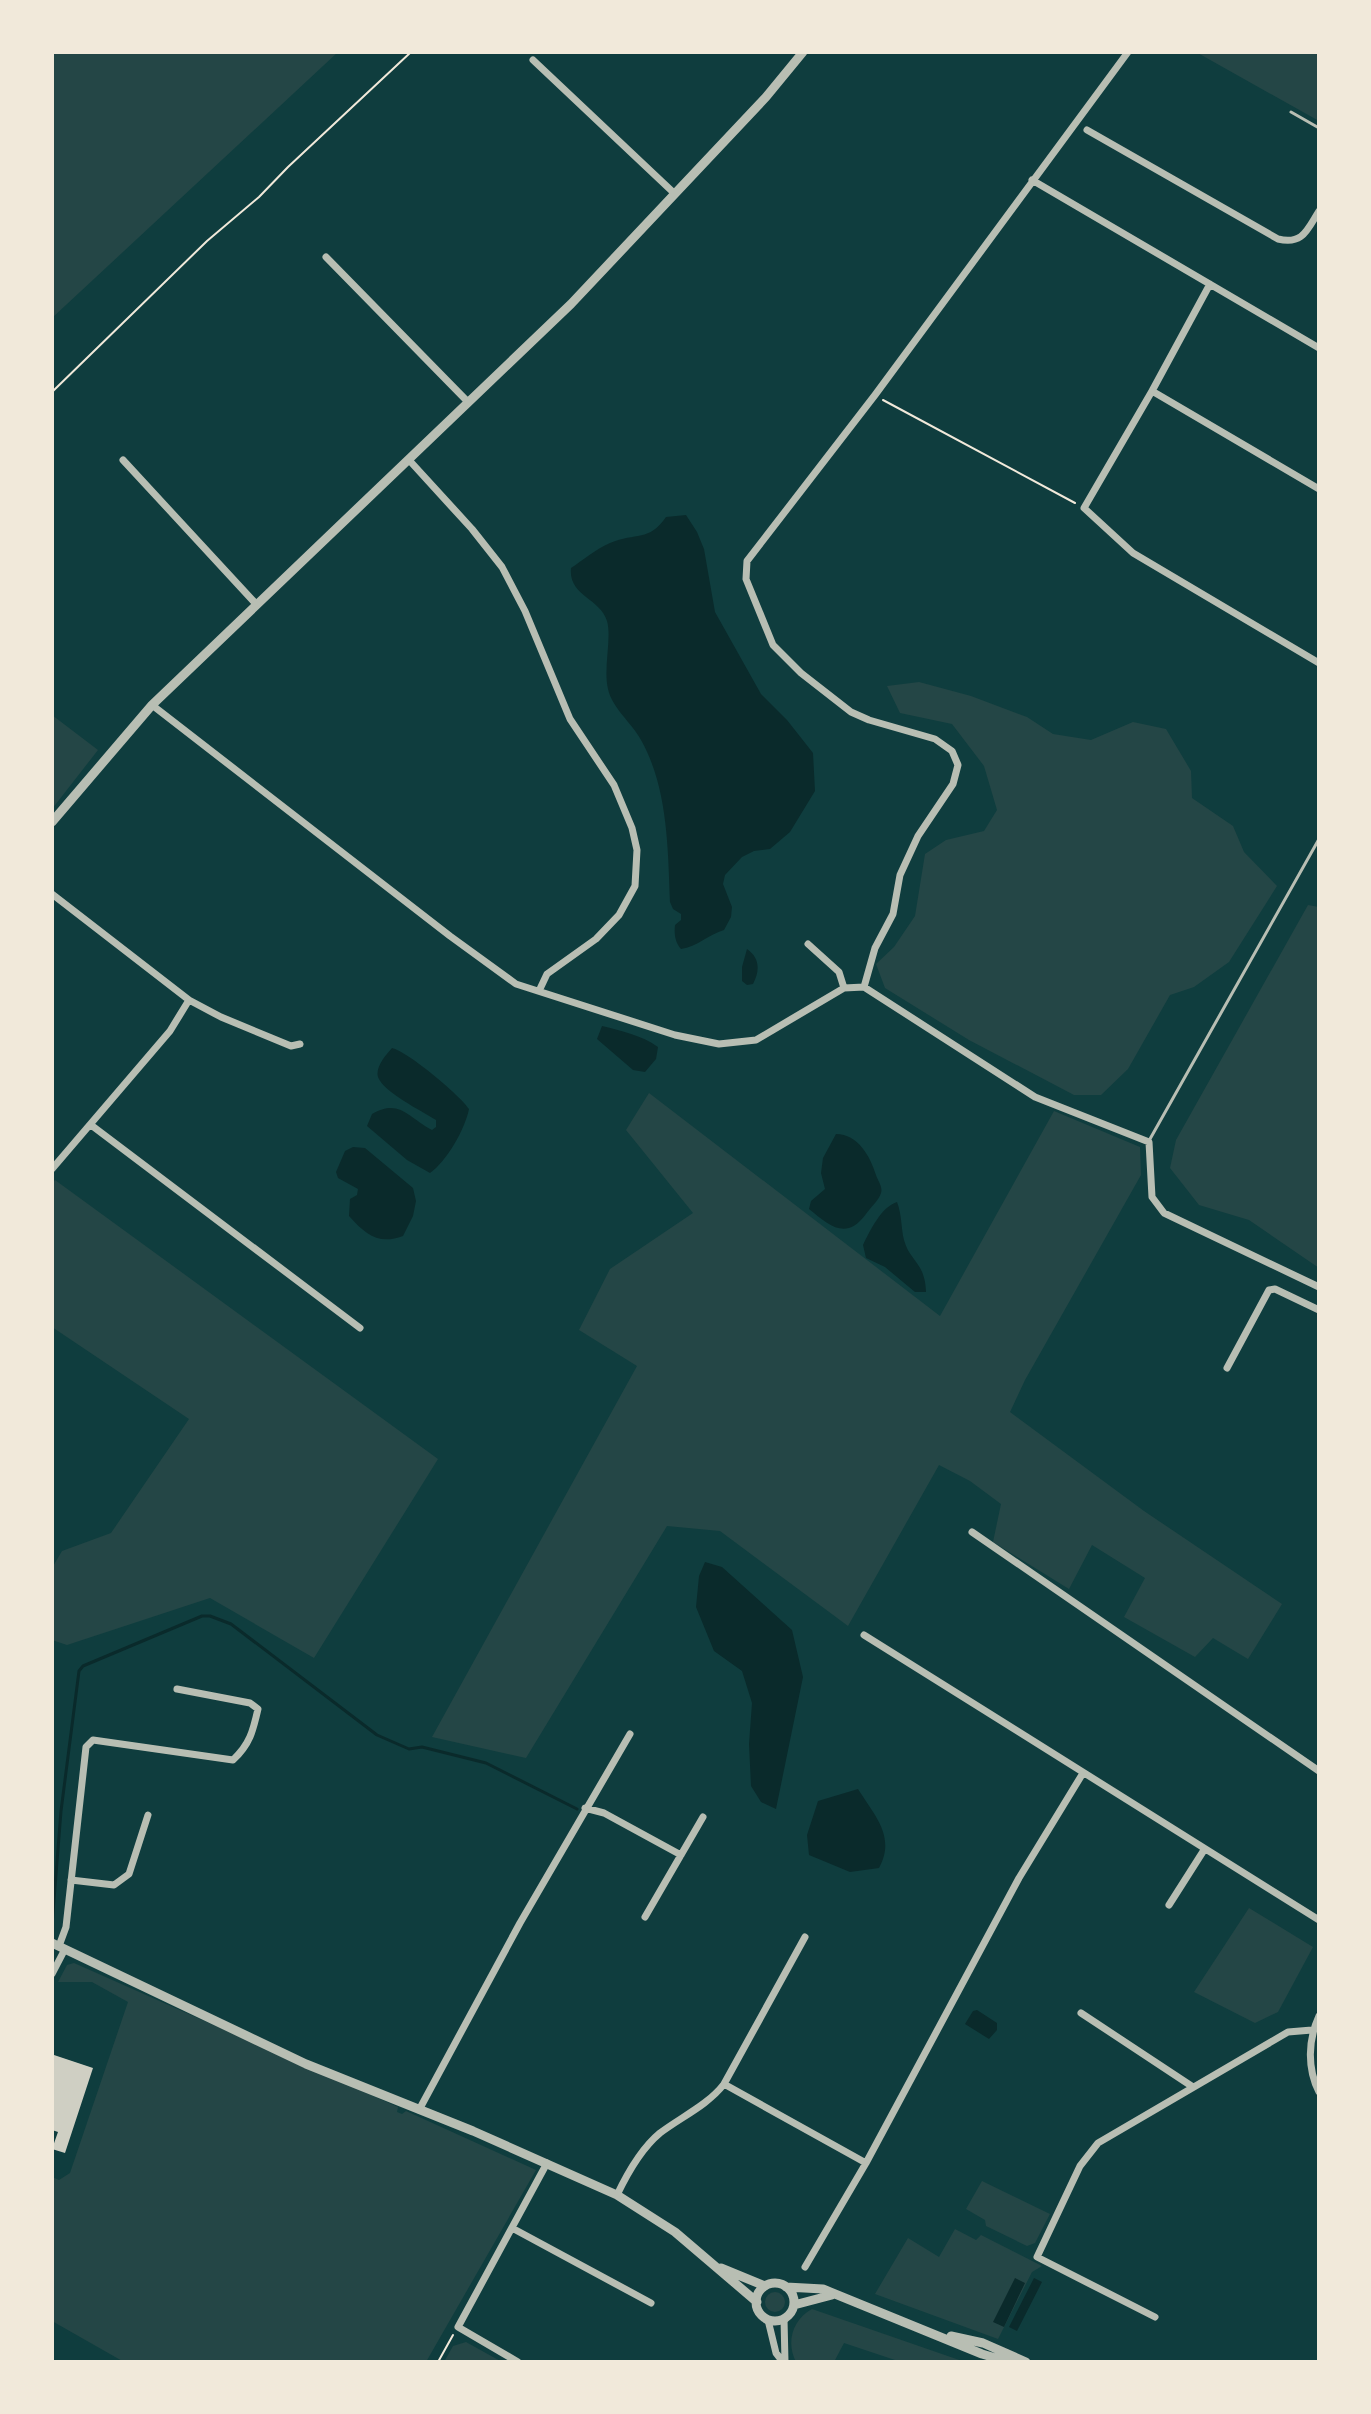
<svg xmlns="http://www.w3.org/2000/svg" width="1371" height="2414" viewBox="0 0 1371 2414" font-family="Overpass,sans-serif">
<rect width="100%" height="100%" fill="#0f3d3e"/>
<path fill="#244646" d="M52 52H338L52 318Z
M1196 52H1319V121Z
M919 682 971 696 1027 717 1053 734 1091 740 1133 722 1166 729 1191 771 1192 798 1233 826 1244 852 1277 886 1229 962 1194 987 1170 995 1128 1069 1101 1095H1074L969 1040 885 988 876 964 894 947 915 916 925 854 946 840 984 831 997 810 984 766 952 724 900 713 887 686Z
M52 715 98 750 52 809Z
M1308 905 1319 907V1268L1249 1220 1199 1205 1170 1168 1176 1140Z
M649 1093 940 1316 1054 1111 1140 1147 1141 1175 1025 1380 1010 1412 1144 1511 1282 1604 1248 1659 1213 1638 1195 1657 1124 1617 1145 1578 1092 1545 1069 1589 993 1542 1001 1504 970 1481 939 1465 848 1626 720 1531 667 1526 526 1758 432 1737 637 1366 579 1330 610 1269 693 1213 626 1130Z
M55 1180 438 1459 314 1658 210 1598 67 1645 52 1640V1568L62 1551 111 1533 189 1419 52 1327V1184Z
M1249 1908 1313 1947 1278 2012 1255 2023 1194 1992Z
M74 1963 398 2107 397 2112 402 2114 406 2111 536 2170 426 2362H124L52 2321V2177L59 2180 70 2173 128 2002 92 1982H58L67 1965Z
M982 2181 1050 2214 1035 2243 1027 2246 986 2226 985 2220 966 2209Z
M955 2229 976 2240 981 2235 1042 2266 1032 2272 998 2339 875 2294 908 2238 939 2257Z
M765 2302a10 10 0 1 1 20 0a10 10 0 1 1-20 0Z
M812 2309 965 2362H901L844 2343 834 2362H796C786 2343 792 2320 812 2309Z
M466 2342 502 2362H444L453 2346Z"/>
<path fill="#0a2a2b" d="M686 515 697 532 704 549 715 612 761 694 787 720 813 753 815 791 790 832 770 849 754 851 742 857 725 875 723 884 732 907 731 917 724 930C709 934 697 947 681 949 675 942 674 934 675 925L681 920V914L673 909 670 902C668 849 668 788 641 740 632 723 612 708 608 689 603 669 612 638 607 621 600 598 568 596 571 568 583 560 596 549 610 543 636 532 649 542 666 517Z
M747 949C760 958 760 971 753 984L747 985 742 981V967Z
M602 1026C622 1031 641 1035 658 1047L656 1059 645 1072 633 1070 597 1039Z
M392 1048C407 1051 461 1096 469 1109 465 1129 447 1161 430 1173L407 1160 367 1126 372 1114C399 1098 408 1117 432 1130L436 1127V1120C422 1111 383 1092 378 1077 375 1067 386 1055 392 1048Z
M836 1134C858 1134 870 1156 876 1175 878 1181 883 1187 881 1193 879 1200 870 1208 866 1214 846 1241 830 1226 809 1209L811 1201 825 1189 821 1173 823 1158Z
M353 1147 365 1148 413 1188 416 1201 413 1216 403 1236C379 1245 366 1235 349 1216L350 1199 357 1195 358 1189 338 1178 336 1172 345 1151Z
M897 1202C902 1215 901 1228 904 1240 910 1262 925 1262 926 1292H915L885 1267 866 1258 863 1245C870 1231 881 1207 897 1202Z
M705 1562 722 1567 792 1630 803 1677 776 1809 761 1802 751 1786 749 1744 752 1703 742 1671 714 1651 696 1607 699 1576Z
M858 1789C875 1816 896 1837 879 1868L850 1872 809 1855 807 1835 818 1801Z
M977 2010 997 2023V2030L989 2039 965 2024 973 2011Z
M1015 2278 1025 2283 1004 2327 993 2322Z
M1034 2278 1042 2282 1017 2331 1009 2327Z"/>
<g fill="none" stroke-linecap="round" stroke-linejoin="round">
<path stroke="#0a2a2b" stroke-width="3" d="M52 1925 61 1811 79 1671 83 1666 202 1616H210L231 1624 377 1735 409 1749 422 1747 486 1763 577 1809"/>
</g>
<path fill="#cfcfc3" d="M54 2055 93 2068 65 2153 52 2149 58 2132 52 2130Z"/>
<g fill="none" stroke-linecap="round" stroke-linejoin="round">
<path stroke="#f1e9da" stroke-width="2" d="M52 392 207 241 259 197 288 167 411 52
M883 400 1075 503
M438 2362 453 2335"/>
<path stroke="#b8beb3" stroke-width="3" d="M1291 112 1319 128
M1150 1139 1319 839"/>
<path stroke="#b8beb3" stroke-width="7" d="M533 60 675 194
M1087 130 1278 239C1303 245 1307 230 1319 211
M1032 180 1319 348
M326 257 468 402
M1210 284 1152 391 1319 489
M1152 391 1084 508 1133 553 1319 663
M123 460 257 605
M409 460 472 529 502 567 525 611 570 719 614 785 632 828 637 850 635 886 619 915 596 939 547 974 539 991
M152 705 450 936 516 984 675 1035 719 1044 756 1040 844 988 864 987 1035 1097 1149 1142 1152 1197 1164 1213 1319 1287
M52 894 189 1000 170 1031 52 1169
M808 944 839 972 844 988
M864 987 875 948 893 914 900 875 918 836 953 784 958 765 952 751 935 739 869 720 851 712 801 673 773 645 746 579 747 561 875 395 1128 52
M189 1000 221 1017 291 1046 300 1044
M91 1125 360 1328
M1227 1368 1269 1290 1275 1289 1319 1310
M972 1532 1319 1771
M864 1635 1319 1920
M585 1808 604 1813 681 1855
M71 1880 114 1885 129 1874 148 1815
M1169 1905 1204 1850
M645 1917 703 1817
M59 1946 66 1927 86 1747 93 1740 233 1760C250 1744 253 1731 258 1709L250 1703 177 1689
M52 1974 65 1949
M1081 2013 1193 2087
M1319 2016C1308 2040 1307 2068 1319 2092
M724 2084 866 2163
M419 2110 520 1923 630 1734
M617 2195C627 2174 643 2147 660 2133 681 2117 708 2105 724 2084L805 1937
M512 2228 651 2303
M805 2267 866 2163 1019 1878 1083 1773
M1155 2317 1037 2257 1080 2166 1098 2143 1288 2032 1312 2030
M784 2319 785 2362
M768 2320 776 2353 783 2362
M518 2362 458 2327 547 2163"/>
<path stroke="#b8beb3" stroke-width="9" d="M52 822 152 705 571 304 766 97 803 52
M52 1943 306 2064 473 2131 617 2195 675 2232 757 2302
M721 2268 765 2286
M756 2302a19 19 0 1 1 38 0a19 19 0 1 1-38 0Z
M786 2287 823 2289 982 2354 1009 2362
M794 2305 832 2295
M951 2336 983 2343 1026 2362"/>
</g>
<rect width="1371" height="2414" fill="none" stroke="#f1e9da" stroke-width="108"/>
</svg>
